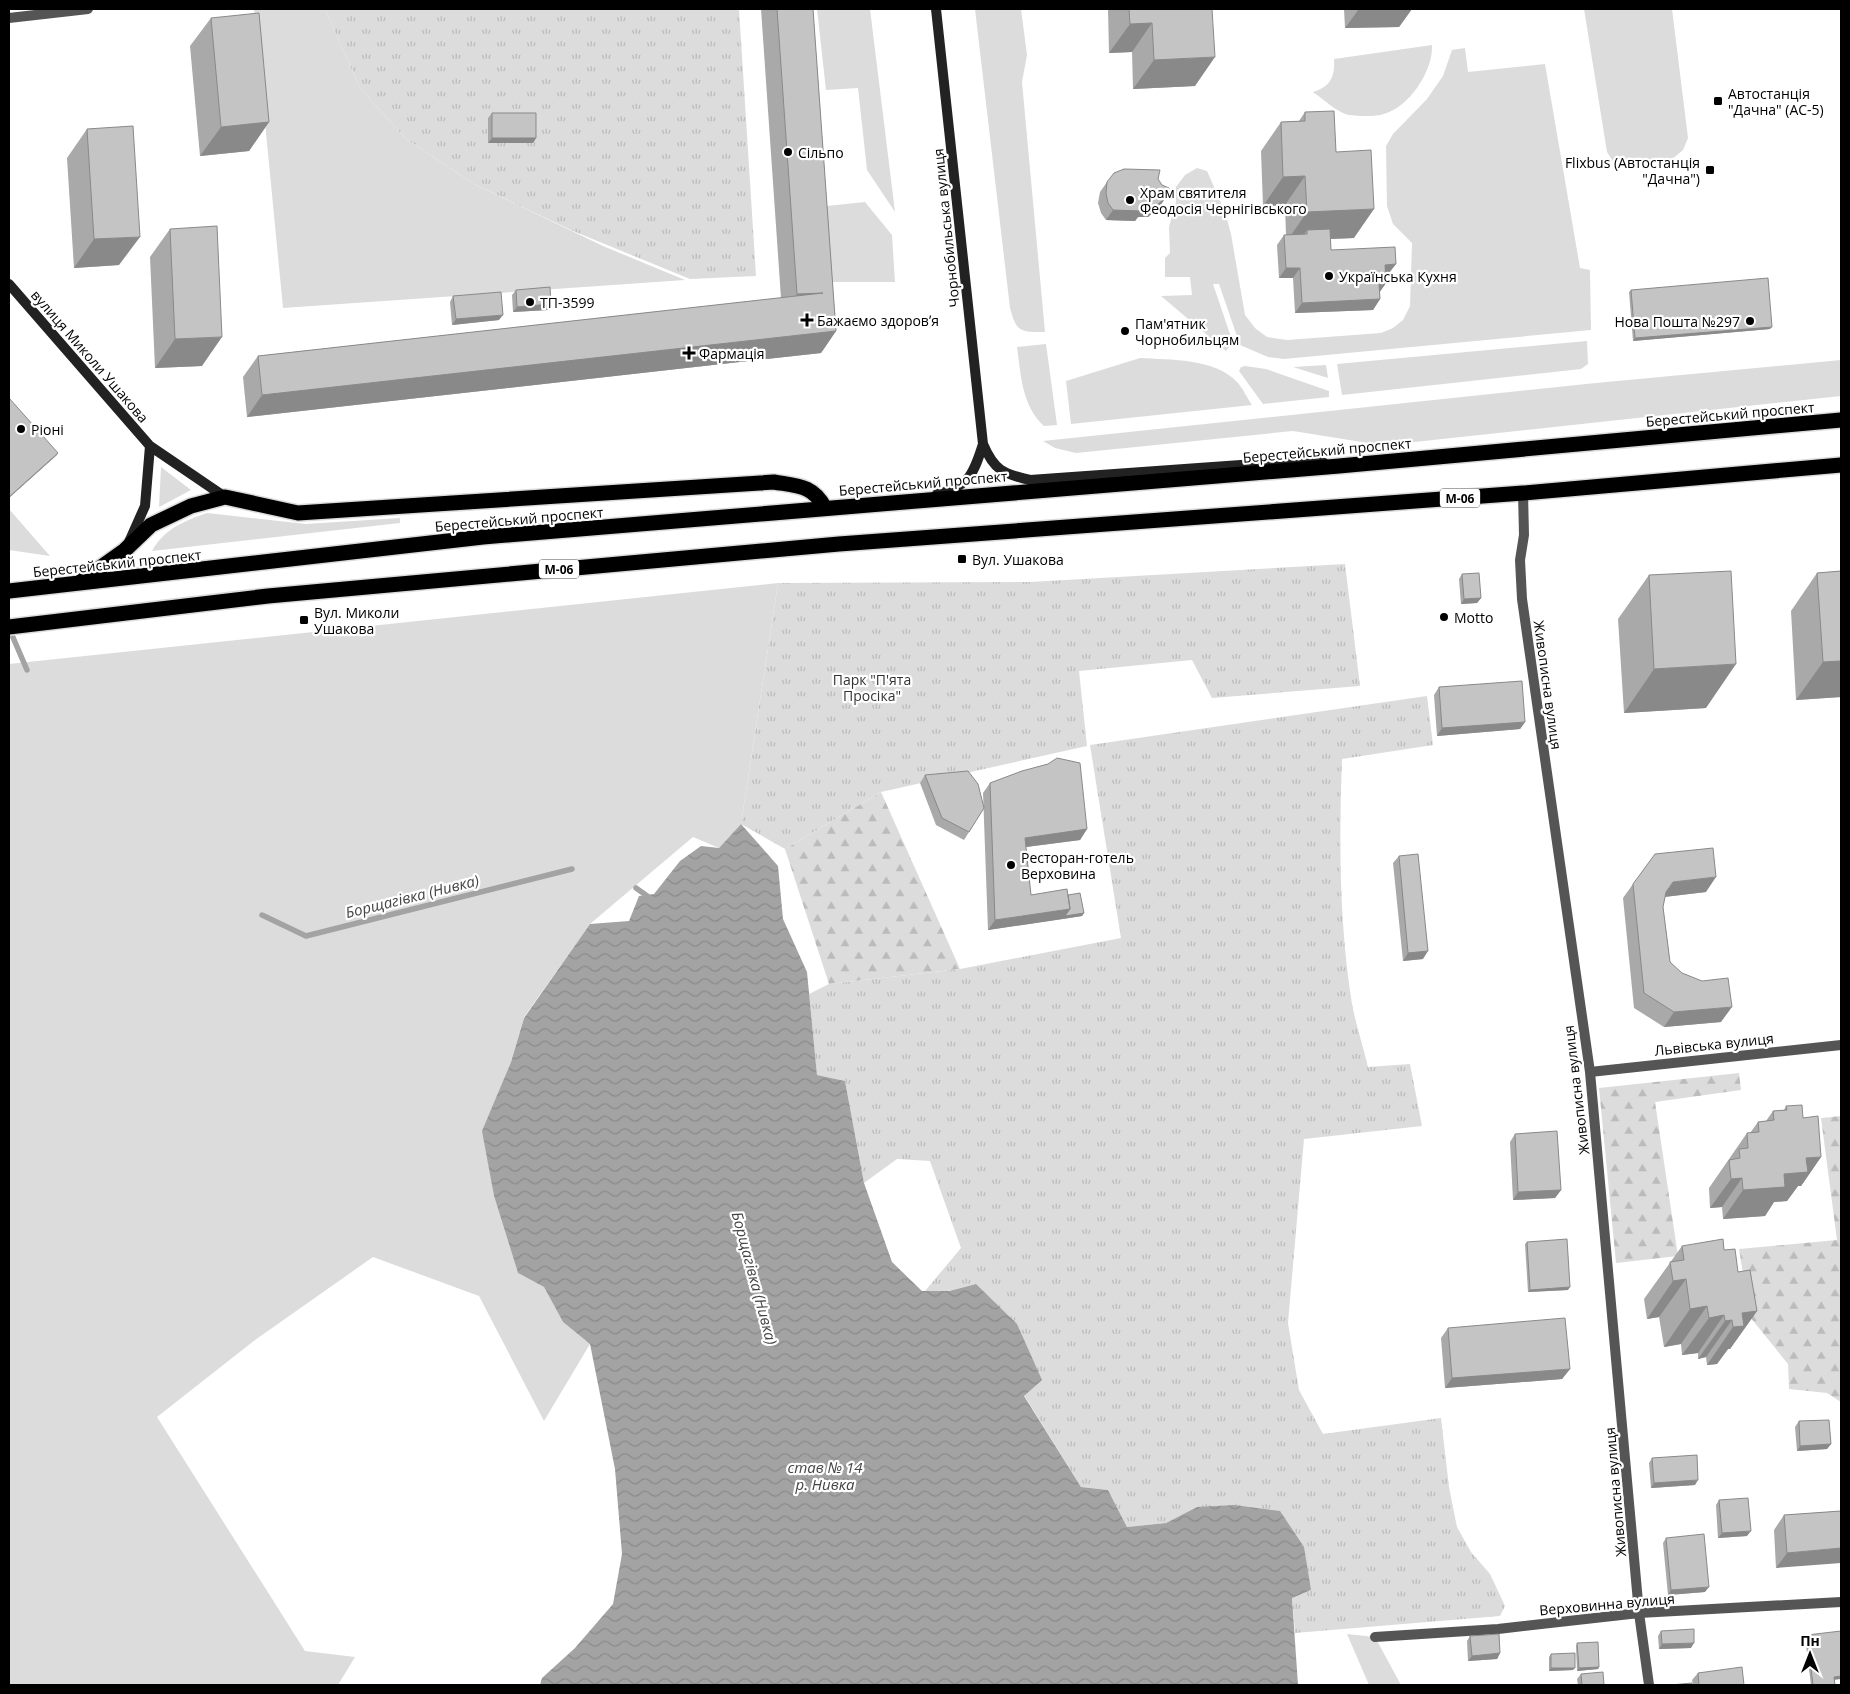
<svg xmlns="http://www.w3.org/2000/svg" width="1850" height="1694" viewBox="0 0 1850 1694" font-family="'Open Sans',sans-serif">
<defs>
<pattern id="forest-firs" width="22" height="20" patternUnits="userSpaceOnUse" patternTransform="scale(1.25)"><rect width="22" height="20" fill="#dcdcdc"/><path d="M5 1l3.5 6h-7zM16 11l3.5 6h-7z" fill="#bbb"/></pattern>
<pattern id="park-tufts" width="24" height="20" patternUnits="userSpaceOnUse" patternTransform="scale(1.25)"><rect width="24" height="20" fill="#dcdcdc"/><path d="M3 7l-1-3M5 7V3M7 7l1-3M15 17l-1-3M17 17v-4M19 17l1-3" fill="none" stroke="#bbb"/></pattern>
<pattern id="water-waves" width="16" height="10" patternUnits="userSpaceOnUse" patternTransform="scale(1.25)"><rect width="16" height="10" fill="#a3a3a3"/><path d="M0 5q4-4 8 0t8 0" fill="none" stroke="#8b8b8b"/></pattern>
</defs>
<rect width="100%" height="100%" fill="#fff"/>
<path fill="#dcdcdc" d="M254 9H325L360 88 406 139 474 184 603 246 685 280 283 308Z
M817 9H870L895 212 867 170 858 88 826 90Z
M975 9H1021L1027 55 1022 82 1045 332C1020 332 1017 333 1010 308Z
M1584 9H1672L1688 138 1683 150 1670 161 1624 166 1614 163 1607 152Z
M1432 45C1433 71 1410 106 1384 114 1375 117 1358 116 1349 115 1338 113 1323 99 1313 92 1331 87 1335 76 1334 59Z
M1465 48 1468 72 1545 64 1580 268 1590 270 1591 330 1284 359 1268 357 1240 345 1219 284H1213L1233 343 1226 351 1161 296 1192 295 1190 277H1165V258L1170 253 1169 227 1176 202V187L1185 175 1197 168 1207 171 1225 212 1231 234 1245 315 1255 328 1267 337 1287 340 1381 333 1393 328 1403 320 1410 306 1412 243 1393 224 1387 206 1386 146 1393 134 1427 99 1443 76 1452 50Z
M865 202 892 235 895 282H832L827 206Z
M1587 341 1588 364 1581 369 1342 395 1337 364Z
M1046 344 1057 425 1044 426C1022 406 1021 376 1017 347Z
M1140 358C1170 360 1215 358 1237 382 1243 388 1247 398 1252 405L1071 424 1066 381Z
M1841 360V396L1396 444 1368 443 1293 431 1076 453 1055 448 1043 441 1596 383Z
M1326 365 1328 378 1293 367Z
M1245 366 1266 369 1329 391V397L1263 404 1239 371 1241 367Z
M161 467 191 490 159 507Z
M9 509 50 556 9 550Z
M207 513 306 524 400 518V523L152 551C164 529 184 521 207 513Z
M778 583 741 824 719 848 693 837 590 924 524 1017 511 1062 483 1131 494 1196 518 1273 544 1287 563 1322 590 1344 544 1421 479 1296 373 1257 255 1340 157 1417 305 1651 355 1657 338 1685H9V664Z
M1347 1634 1375 1637 1401 1685H1369Z"/>
<path fill="url(#forest-firs)" d="M881 792 960 969 829 984 785 849Z
M1739 1073 1741 1090 1655 1102 1678 1256 1616 1263 1599 1088Z
M1841 1116V1402L1827 1393 1789 1389 1788 1364 1750 1317 1739 1249 1837 1240 1821 1118Z"/>
<path fill="url(#park-tufts)" d="M325 9H739L756 276 690 279 573 231 474 184 406 139 360 88Z
M1345 564 1360 686 1212 698 1192 660 1079 671 1087 746 881 792 785 849 741 824 778 583 1030 582Z
M1427 696 1433 745 1342 759C1339 840 1339 923 1352 1004 1356 1025 1363 1046 1368 1067L1410 1064 1422 1126 1304 1139 1288 1323 1299 1390 1323 1434 1441 1418 1449 1487 1457 1527 1471 1552 1490 1574 1505 1606 1500 1616 1295 1633 1292 1597 1311 1590 1197 1507 1166 1523 1127 1527 1108 1490 1081 1487 1024 1395 976 1284 948 1291H925L961 1248 930 1161 897 1159 864 1183 845 1081 817 1075 809 994 829 984 960 969 1121 938 1090 745Z"/>
<path fill="url(#water-waves)" d="M741 824 778 866 783 919 807 972 817 1075 845 1081 864 1183 892 1262 922 1291H949L976 1284 1017 1324 1042 1380 1024 1396 1081 1487 1108 1490 1127 1527 1166 1523 1197 1507 1234 1505 1280 1511 1304 1547 1311 1590 1292 1598 1298 1685H540L542 1678 575 1648 613 1604 622 1554 615 1469 590 1344 563 1322 544 1287 518 1273 494 1196 482 1131 511 1062 524 1018 590 924 629 921 639 896 654 894 680 861 701 846 719 848Z"/>
<g fill="none" stroke-linecap="round" stroke-linejoin="round">
<path stroke="#a3a3a3" stroke-width="5.5" d="M9 628 27 670
M636 888 650 898
M262 915 306 936 572 869"/>
<g stroke="#dbdbdb" stroke-width="18">
<path id="highway" d="M80 582 125 550 151 525 191 506 225 497 298 513 774 482C797 486 813 485 825 508
M9 591 483 537 1339 466 1841 420
M9 627 268 596 839 544 1523 493 1841 465"/>
</g>
<path stroke="#555" stroke-width="10" d="M9 18 88 9
M1523 493 1524 535 1520 560 1522 599 1590 1072 1639 1613 1649 1685
M1590 1072 1841 1045
M1375 1637 1498 1629 1639 1613 1841 1602"/>
<path stroke="#222" stroke-width="10" d="M936 9 983 444C994 470 1003 474 1030 480L1309 460 1324 463
M9 284 150 446 225 497
M937 494C969 487 974 473 983 444
M129 542 145 506 150 446"/>
<use href="#highway" stroke="#000" stroke-width="15"/>
</g>
<path fill="#a9a9a9" d="M761 9H813L836 331 821 353 247 417 243 377 258 356 781 298Z
M1108 9H1178L1195 86 1133 89 1132 52 1109 53Z
M1344 9H1412L1399 27 1345 28Z
M211 18 269 122 249 151 200 156 190 46Z
M1305 112 1336 152 1354 238 1330 239 1331 250 1396 264 1388 274H1386V283L1379 293 1380 299 1373 310 1295 313 1293 278H1279L1277 245 1284 235H1286L1285 205 1263 206 1261 151 1281 122 1299 121Z
M492 113 536 138 533 143H488V118Z
M87 129 119 265 74 268 67 158Z
M1158 179 1160 206 1148 217H1138L1135 221 1106 220 1101 213 1098 203 1100 192 1107 182Z
M170 229 202 366 155 368 150 257Z
M516 290 551 304 548 310 513 312 512 295Z
M1631 290 1770 329 1633 341 1629 292Z
M453 296 499 320 452 325 450 302Z
M1841 571V697L1796 700 1791 611 1817 573Z
M1462 574 1481 598 1477 603 1461 604 1459 579Z
M1649 575 1706 708 1624 713 1618 619Z
M1439 687 1525 722 1520 729 1437 736 1434 695Z
M1048 764 1087 829 1080 840 1026 847 1031 895H1068L1084 913 1082 916 988 930 983 793 990 783Z
M925 775 969 832 964 840 936 825 920 783Z
M1399 856 1423 959 1403 961 1393 863Z
M1633 884 1706 892 1665 897 1663 907 1670 962 1721 1022 1664 1027 1634 1008 1623 898Z
M1786 1106 1803 1118 1821 1157 1801 1186H1798L1787 1201 1774 1202 1765 1216 1723 1219 1722 1207 1710 1208 1709 1188 1747 1133H1750L1758 1122 1766 1121 1773 1111 1784 1110Z
M1515 1134 1561 1190 1555 1198 1513 1200 1510 1142Z
M1527 1242 1568 1290 1528 1292 1525 1244Z
M1682 1246 1724 1250 1738 1272 1757 1311 1730 1349H1728L1717 1364 1707 1365 1706 1357 1698 1359V1353L1682 1355 1681 1344 1664 1347 1659 1317 1647 1319 1644 1299Z
M1448 1328 1570 1369 1562 1379 1445 1388 1441 1338Z
M1799 1421 1831 1444 1827 1449 1797 1451 1795 1427Z
M1652 1458 1695 1485 1651 1488 1649 1463Z
M1719 1500 1747 1536 1718 1538 1716 1505Z
M1841 1511 1776 1568 1774 1530 1784 1515Z
M1666 1538 1705 1592 1668 1595 1663 1543Z
M1661 1631 1691 1648 1659 1649 1658 1636Z
M1807 1635 1835 1679V1685H1811L1805 1637Z
M1470 1636 1500 1653 1497 1659 1468 1661 1467 1641Z
M1577 1643 1599 1667 1598 1669 1577 1671 1576 1646Z
M1551 1654 1573 1670 1549 1671V1657Z
M1698 1673 1744 1685H1693L1692 1680Z
M1581 1674 1604 1685H1578L1577 1679Z"/>
<path fill="#898989" d="M1359 9H1412L1399 27 1345 28Z
M1152 23 1132 52 1109 53 1130 24Z
M1215 57 1195 86 1133 89 1154 60Z
M269 122 249 151 200 156 221 127Z
M492 138H536L533 143H488Z
M1305 176 1285 205 1263 206 1283 177Z
M1167 196 1160 206 1148 217H1138L1135 221 1106 220 1113 210 1144 207Z
M1374 209 1354 238 1303 240 1307 234V230L1300 240 1287 241 1307 212Z
M140 237 119 265 74 268 94 239Z
M1396 264 1388 274 1378 275 1385 265Z
M1286 268H1300L1293 278H1279Z
M1386 283 1379 293V284Z
M823 293 782 316 797 294Z
M1380 299 1373 310 1295 313 1302 303Z
M551 304 548 310 513 312 517 307Z
M503 315 499 320 452 325 456 319Z
M1772 327 1770 329 1633 341 1635 338Z
M836 331 821 353 247 417 262 395Z
M222 337 202 366 155 368 175 339Z
M58 453 57 455 9 498V497Z
M1481 598 1477 603 1461 604 1464 599Z
M1841 661V697L1796 700 1823 662Z
M1736 664 1706 708 1624 713 1654 669Z
M1525 722 1520 729 1437 736 1442 728Z
M1087 829 1080 840 1018 848 1025 838Z
M1716 877 1706 892 1663 897 1673 882Z
M1070 909 1063 919 988 930 995 920Z
M1084 913 1082 916 1063 919 1065 916Z
M1428 951 1423 959 1403 961 1408 953Z
M1732 1007 1721 1022 1664 1027 1674 1012Z
M1821 1157 1801 1186H1798L1787 1201 1774 1202 1765 1216 1723 1219 1743 1190 1784 1174 1806 1158Z
M1742 1178 1722 1207 1710 1208 1731 1179Z
M1561 1190 1555 1198 1513 1200 1518 1192Z
M1686 1279 1659 1317 1647 1319 1673 1281Z
M1570 1287 1568 1290 1528 1292 1530 1290Z
M1707 1306 1681 1344 1664 1347 1690 1309Z
M1757 1311 1730 1349H1728L1717 1364 1707 1365 1733 1327 1742 1313Z
M1724 1315 1698 1353 1682 1355 1709 1318Z
M1732 1320 1706 1357 1698 1359 1725 1321Z
M1570 1369 1562 1379 1445 1388 1452 1378Z
M1831 1444 1827 1449 1797 1451 1800 1446Z
M1698 1480 1695 1485 1651 1488 1654 1483Z
M1751 1531 1747 1536 1718 1538 1722 1533Z
M1841 1548V1563L1776 1568 1787 1553Z
M1709 1587 1705 1592 1668 1595 1671 1590Z
M1694 1643 1691 1648 1659 1649 1662 1644Z
M1500 1653 1497 1659 1468 1661 1472 1656Z
M1599 1667 1598 1669 1577 1671 1579 1668Z
M1551 1668H1575L1573 1670 1549 1671Z
M1841 1676V1679L1833 1680 1834 1677Z"/>
<path fill="#c4c4c4" stroke="#898989" d="M777 9H813L836 331 262 395 258 356 823 293 797 294Z
M1129 9H1212L1215 57 1154 60 1152 23 1130 24Z
M259 13 269 122 221 127 211 18Z
M1334 111 1336 152 1371 150 1374 209 1307 212 1305 176 1283 177 1281 122 1305 121V112Z
M492 113H536V138H492Z
M133 126 140 237 94 239 87 129Z
M1124 169 1160 170 1158 179 1162 185 1169 188 1167 196 1155 207H1144L1143 211 1113 210 1108 203 1106 193 1107 182 1114 173Z
M217 226 222 337 175 339 170 229Z
M1330 229 1331 250 1395 247 1396 264 1385 265 1386 283 1379 284 1380 299 1302 303 1300 268H1286L1284 235 1307 234V230Z
M1768 278 1772 327 1635 338 1631 290Z
M550 287 551 304 517 307 516 290Z
M501 292 503 315 456 319 453 296Z
M9 398 58 453 9 497Z
M1731 571 1736 664 1654 669 1649 575Z
M1841 571V661L1823 662 1817 573Z
M1479 573 1481 598 1464 599 1462 574Z
M1522 681 1525 722 1442 728 1439 687Z
M1057 758 1080 763 1087 829 1025 838 1031 895 1067 889 1070 909 995 920 990 783 1022 771 1048 764Z
M968 771 978 784 984 808 969 832 942 818 925 775Z
M1713 848 1716 877 1673 882 1666 892 1663 907 1670 962 1682 973 1702 981 1728 978 1732 1007 1674 1012 1644 993 1633 884 1655 854Z
M1418 854 1428 951 1408 953 1399 856Z
M1080 893 1084 913 1065 916 1070 909 1068 895Z
M1802 1105 1803 1118 1818 1116 1821 1157 1806 1158 1808 1172 1784 1174 1785 1187 1743 1190 1742 1178 1731 1179 1729 1160 1740 1158 1739 1149 1748 1148 1747 1133 1759 1132 1758 1122 1774 1120 1773 1111 1787 1110 1786 1106Z
M1557 1131 1561 1190 1518 1192 1515 1134Z
M1567 1239 1570 1287 1530 1290 1527 1242Z
M1723 1239 1724 1250 1735 1249 1738 1272 1750 1270 1757 1311 1742 1313 1744 1326 1733 1327 1732 1320 1725 1321 1724 1315 1709 1318 1707 1306 1690 1309 1686 1279 1673 1281 1670 1262 1684 1260 1682 1246Z
M1565 1318 1570 1369 1452 1378 1448 1328Z
M1829 1420 1831 1444 1800 1446 1799 1421Z
M1697 1455 1698 1480 1654 1483 1652 1458Z
M1748 1498 1751 1531 1722 1533 1719 1500Z
M1841 1511V1548L1787 1553 1784 1515Z
M1704 1534 1709 1587 1671 1590 1666 1538Z
M1694 1629V1643L1662 1644 1661 1631Z
M1841 1631V1676L1834 1677 1835 1685H1813L1807 1635Z
M1499 1634 1500 1653 1472 1656 1470 1636Z
M1598 1642 1599 1667 1579 1668 1577 1643Z
M1575 1653V1668H1551V1654Z
M1742 1667 1744 1685H1699L1698 1673Z
M1603 1672 1604 1685H1582L1581 1674Z
M1692 1683V1685H1671Z"/>
<g fill="#000" stroke="#fff" stroke-width="2">
<rect x="1713" y="96" width="10" height="10" rx="2.5"/>
<circle cx="788" cy="152" r="5"/>
<rect x="1705" y="165" width="10" height="10" rx="2.5"/>
<circle cx="1130" cy="200" r="5"/>
<circle cx="1329" cy="276" r="5"/>
<circle cx="530" cy="302" r="5"/>
<path d="M804.5 312.5h5v5h5v5h-5v5h-5v-5h-5v-5h5z"/>
<circle cx="1750" cy="321" r="5"/>
<circle cx="1125" cy="331" r="5"/>
<path d="M686.5 345.5h5v5h5v5h-5v5h-5v-5h-5v-5h5z"/>
<circle cx="21" cy="429" r="5"/>
<rect x="957" y="554" width="10" height="10" rx="2.5"/>
<circle cx="1444" cy="617" r="5"/>
<rect x="299" y="615" width="10" height="10" rx="2.5"/>
<circle cx="1011" cy="865" r="5"/>
</g>
<g text-anchor="middle" dominant-baseline="central" stroke-width="4.5" stroke-linejoin="round" paint-order="stroke">
<g fill="#fff" stroke="#4c4c4c" stroke-width="1">
<rect x="1440" y="488.5" width="40" height="19" rx="4"/>
<rect x="539" y="559.5" width="40" height="19" rx="4"/>
</g>
<g font-size="12" font-weight="bold" fill="#000">
<text x="1460" y="498">М-06</text>
<text x="559" y="569">М-06</text>
</g>
<g font-size="14" fill="#000" stroke="#fff" text-anchor="start">
<text x="1728" y="93">Автостанція<tspan x="1728" dy="16">"Дачна" (АС-5)</tspan></text>
<text x="798" y="152">Сільпо</text>
<text x="1700" y="162" text-anchor="end">Flixbus (Автостанція<tspan x="1700" dy="16">"Дачна")</tspan></text>
<text x="1140" y="192">Храм святителя<tspan x="1140" dy="16">Феодосія Чернігівського</tspan></text>
<text x="1339" y="276">Українська Кухня</text>
<text x="540" y="302">ТП-3599</text>
<text x="817" y="320">Бажаємо здоровʼя</text>
<text x="1740" y="321" text-anchor="end">Нова Пошта №297</text>
<text x="1135" y="323">Пам'ятник<tspan x="1135" dy="16">Чорнобильцям</tspan></text>
<text x="699" y="353">Фармація</text>
<text x="31" y="429">Ріоні</text>
<text x="972" y="559">Вул. Ушакова</text>
<text x="314" y="612">Вул. Миколи<tspan x="314" dy="16">Ушакова</tspan></text>
<text x="1454" y="617">Motto</text>
<text x="1021" y="857">Ресторан-готель<tspan x="1021" dy="16">Верховина</tspan></text>
</g>
<g font-size="14" fill="#000" stroke="#fff">
<text transform="translate(946 228) rotate(-96)">Чорнобильська вулиця</text>
<text transform="translate(90 356) rotate(49)">вулиця Миколи Ушакова</text>
<text transform="translate(1730 414) rotate(-5)">Берестейський проспект</text>
<text transform="translate(1327 450) rotate(-5)">Берестейський проспект</text>
<text transform="translate(923 483) rotate(-5)">Берестейський проспект</text>
<text transform="translate(519 519) rotate(-5)">Берестейський проспект</text>
<text transform="translate(117 563) rotate(-6)">Берестейський проспект</text>
<text transform="translate(1548 685) rotate(82)">Живописна вулиця</text>
<text transform="translate(1714 1044) rotate(-6)">Львівська вулиця</text>
<text transform="translate(1576 1090) rotate(-97)">Живописна вулиця</text>
<text transform="translate(1615 1492) rotate(-95)">Живописна вулиця</text>
<text transform="translate(1607 1604) rotate(-5)">Верховинна вулиця</text>
</g>
<g font-size="14" fill="#333" stroke="#fff">
<text x="872" y="679">Парк "П'ята<tspan x="872" dy="16">Просіка"</tspan></text>
</g>
<g font-size="15" font-style="italic" fill="#444" stroke="#fff">
<text transform="translate(412 896) rotate(-14)">Борщагівка (Нивка)</text>
<text transform="translate(755 1278) rotate(75)">Борщагівка (Нивка)</text>
<text x="825" y="1467">став № 14<tspan x="825" dy="17">р. Нивка</tspan></text>
</g>
</g>
<rect width="1850" height="1694" fill="none" stroke="#000000" stroke-width="20"/>
<g transform="translate(1810 1654)" stroke="#ffffff" stroke-width="4" paint-order="stroke">
<path d="M0-4L9 19L0 12L-9 19Z" fill="#000000"/>
<text y="-8" font-size="14" font-weight="bold" text-anchor="middle" fill="#000000">Пн</text>
</g>
</svg>
